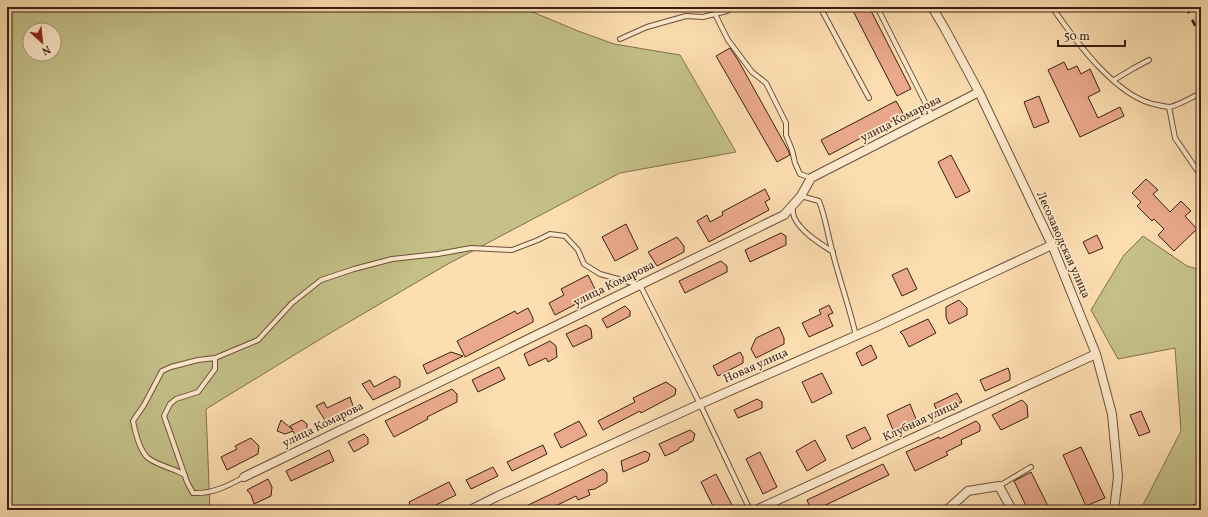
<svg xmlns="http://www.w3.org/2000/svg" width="1208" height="517" viewBox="0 0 1208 517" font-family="Vollkorn,serif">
<rect width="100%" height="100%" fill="#fddeb0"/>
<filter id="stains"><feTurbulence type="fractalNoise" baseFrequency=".005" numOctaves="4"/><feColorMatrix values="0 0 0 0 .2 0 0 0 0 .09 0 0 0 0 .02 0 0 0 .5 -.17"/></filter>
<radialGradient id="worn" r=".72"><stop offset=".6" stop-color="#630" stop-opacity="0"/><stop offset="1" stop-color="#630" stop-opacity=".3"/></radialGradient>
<path fill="#c4c088" stroke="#80704e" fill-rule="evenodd" d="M7 7H521L578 31 614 44 680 55 736 152 620 173 446 265 327 335 206 409 210 510H7ZM30 30H54V54H30Z
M1143 236 1187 266 1201 270V510H1143V505L1181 431 1175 348 1118 359 1091 310 1124 255Z"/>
<path fill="#eaa98c" stroke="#3b1f14" d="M851 7H869L911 89 897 96Z
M730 48 738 60 788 150 790 155 777 162 716 56Z
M1064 62 1068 70 1077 66 1081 74 1090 69 1100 91 1088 97 1098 118 1120 107 1124 116 1080 137 1048 70Z
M1039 96 1049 122 1034 128 1024 102Z
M896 101 904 115 829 155 821 140Z
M951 155 970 191 956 198 938 162Z
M1146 179 1158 190 1153 194 1170 212 1181 201 1191 211 1185 216 1197 229 1174 251 1158 235 1164 229 1154 219 1152 221 1137 206 1141 202 1132 193Z
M765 189 770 199 765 202 769 210 709 242 697 221 707 215 710 222 723 215 722 212Z
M626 224 638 249 615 261 602 237Z
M781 233 786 236V245L750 262 745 250Z
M1097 235 1103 248 1089 254 1083 242Z
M677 237 684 246V252L657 266 648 252Z
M721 261 727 266V272L685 293 679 281Z
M907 268 917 289 902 296 892 275Z
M588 275 597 293 555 315 549 303 564 295 561 289Z
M959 300 967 308V315L949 324 946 317V307Z
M829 305 833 313 828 315 833 326 809 337 802 323 821 314 819 310Z
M625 306 630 311V316L607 328 602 319Z
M528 308 533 318V322L465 357 457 341 515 311 517 314Z
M928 319 936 333 909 347 903 335 900 332Z
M586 325 591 329 592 338 573 347 566 334Z
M779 327 784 338V344L756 358 751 349 756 338Z
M550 341 556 346 557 357 548 362 546 358 529 366 524 354Z
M871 345 877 358 862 366 856 353Z
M451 352 463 356 427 374 423 365Z
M740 352 743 357V363L718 376 713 366Z
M499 367 505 379 478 392 472 380Z
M1008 368 1010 374V380L985 391 980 380Z
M822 373 832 393 812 403 802 382Z
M395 376 400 380V387L373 400 362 384 370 380 374 387Z
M666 382 676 389 675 395 641 413 640 411 603 430 598 421 635 402 633 398Z
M452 389 457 394V402L427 417 428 419 394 437 385 421Z
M957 393 962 402 938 413 934 404Z
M350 397 354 409 326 422 316 406 324 402 327 408Z
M757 399 762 402V408L738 418 734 410Z
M1022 400 1027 405 1028 417 1001 430 992 415Z
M910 404 916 419 893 430 887 415Z
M1141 411 1150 432 1139 436 1130 415Z
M281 420 293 430 290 426 302 420 307 424V431L296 437 293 431 285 434 277 431Z
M579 421 587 435 561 448 554 434Z
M976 421 980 425V431L961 440 962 444 946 452 948 455 915 471 906 452 939 437 940 439Z
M865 427 871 439 852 449 846 436Z
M690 430 695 434 693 441 680 447 678 450 665 456 659 444Z
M364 434 368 438V444L354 452 348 442Z
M251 438 259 446 258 454 227 470 221 457 237 449 235 446Z
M815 440 826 460 807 471 796 451Z
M543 445 547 454 512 471 507 462Z
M1081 447 1105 498 1086 506 1063 455Z
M329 450 334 461 291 481 286 471Z
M645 451 650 454 648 461 623 472 621 461Z
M760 452 777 487 763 494 746 459Z
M883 464 889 475 815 510H811L807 500Z
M493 467 498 476 471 489 466 480Z
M603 469 607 473V482L595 489 588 490 590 495 578 500 576 496 547 510H518Z
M1031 472 1050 510H1028L1014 481Z
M716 474 733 507 727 510H715L701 482Z
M268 479 272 487 271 496 254 504 251 495 247 490Z
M449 482 456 495 426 510H399L410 505 409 502Z"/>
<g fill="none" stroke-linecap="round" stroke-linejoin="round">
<g stroke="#6c4f3b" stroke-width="6">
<path id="service" d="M820 7 869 98
M877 7 932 116
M1052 7C1074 39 1117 99 1158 105 1162 106 1167 107 1170 107 1179 105 1192 97 1201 93
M715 14 728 40 752 72 766 83 786 123V135L792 150 795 163 800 174 811 178
M620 39 647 27 686 16 703 17 727 11 734 7
M1114 80 1134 68 1149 60
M1169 107 1175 138 1201 176
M801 196 819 201C825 216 827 231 831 246 838 276 849 305 856 336
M792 207C793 210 793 214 794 217 801 232 819 243 833 252
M185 475C173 468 159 466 148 458 140 451 135 431 133 421L144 405 162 371 171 367 198 360 215 358
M244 477C228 486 212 494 193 493L187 482 164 416 170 404 176 399 198 392 215 369V358L258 340 292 303 321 280 354 269 392 259 438 254 471 248 512 250 538 240 550 234 565 236 578 250 584 264 600 274 640 285 700 404 750 510
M999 486 1031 467
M1188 510 1201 504"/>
</g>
<g stroke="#6c4f3b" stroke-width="10">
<path id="minor" d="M932 7 945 29 979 92 1052 245 1096 354 1112 414 1118 477 1114 510
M244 477 784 215 801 196 811 178 979 92
M470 510 496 497 700 404 878 326 1052 245
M756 510 1096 354
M947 510 968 491 999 486 1012 510"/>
</g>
<use href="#service" stroke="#feeacc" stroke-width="4"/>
<use href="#minor" stroke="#feeacc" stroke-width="8"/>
<path stroke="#3b1f14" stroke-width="2.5" stroke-dasharray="7 7" stroke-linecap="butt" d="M1186 7 1201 38"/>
</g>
<g text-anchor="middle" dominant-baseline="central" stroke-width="3.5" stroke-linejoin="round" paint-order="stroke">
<g font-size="12" fill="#3b1f14" stroke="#feeacc">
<text transform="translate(901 119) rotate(-27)">улица Комарова</text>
<text transform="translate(1063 245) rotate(66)">Лесозаводская улица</text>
<text transform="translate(614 284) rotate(-26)">улица Комарова</text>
<text transform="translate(756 366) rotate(-24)">Новая улица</text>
<text transform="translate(921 421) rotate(-25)">Клубная улица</text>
<text transform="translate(323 425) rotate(-26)">улица Комарова</text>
</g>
</g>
<rect width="1208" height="517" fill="none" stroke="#fddeb0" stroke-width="24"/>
<rect x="8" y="8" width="1192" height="501" fill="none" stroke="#3b1f14" stroke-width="2"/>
<rect x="12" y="12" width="1184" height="493" fill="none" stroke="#3b1f14"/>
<g transform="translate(42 42) rotate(153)"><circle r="19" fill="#feeacc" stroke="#b09982"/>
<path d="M0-3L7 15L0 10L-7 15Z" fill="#8f2418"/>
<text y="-6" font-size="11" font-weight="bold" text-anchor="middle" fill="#3b1f14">N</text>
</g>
<path d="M1058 40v6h67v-6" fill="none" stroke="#3b1f14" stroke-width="2"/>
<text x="1064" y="40" font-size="12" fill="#3b1f14" stroke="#feeacc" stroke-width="3" paint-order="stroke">50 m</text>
<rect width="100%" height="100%" filter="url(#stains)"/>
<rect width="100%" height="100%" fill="url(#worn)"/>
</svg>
